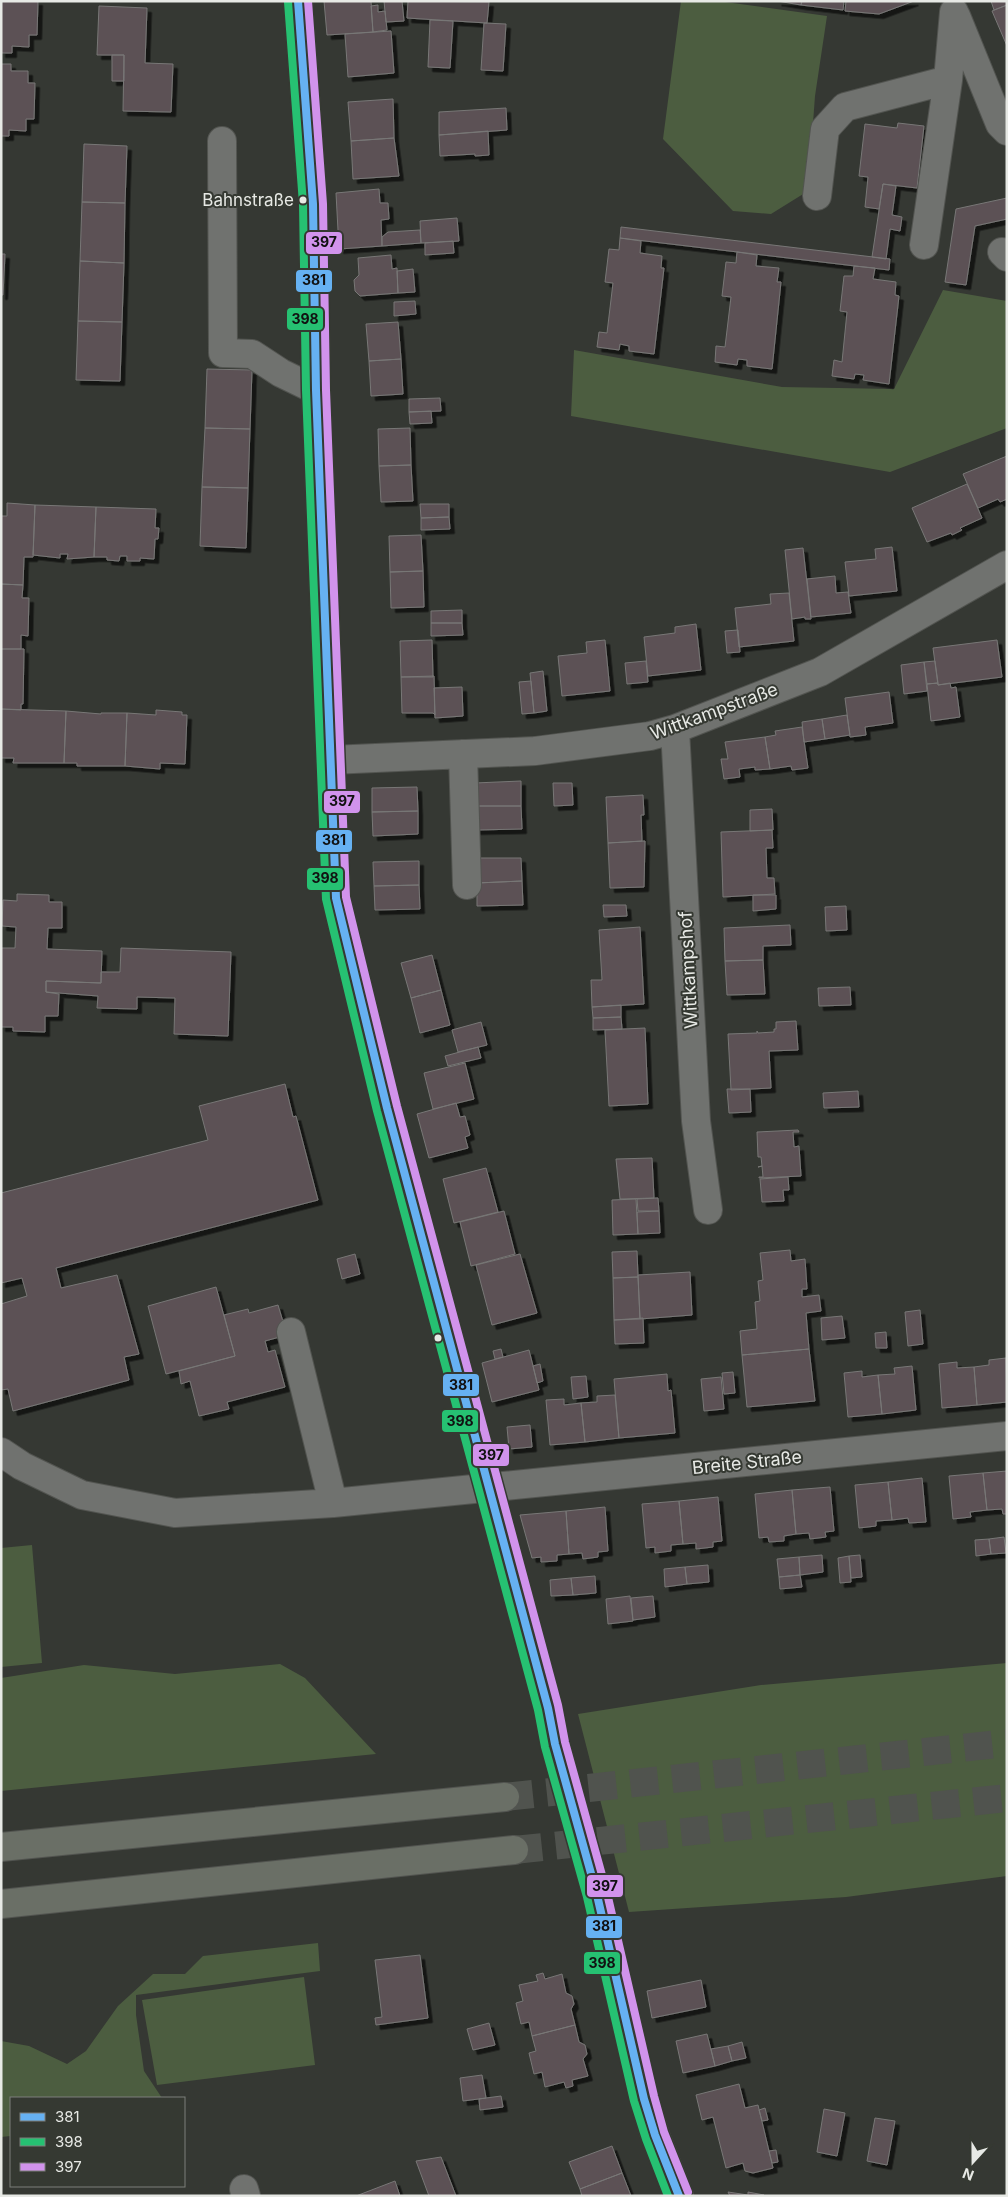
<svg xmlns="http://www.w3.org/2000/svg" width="1008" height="2197" viewBox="0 0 1008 2197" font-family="Inter,sans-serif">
<defs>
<filter id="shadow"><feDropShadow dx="4.5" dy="4.5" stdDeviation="0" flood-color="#0009"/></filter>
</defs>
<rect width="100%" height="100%" fill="#353833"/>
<path fill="#4c5d40" d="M681 1H718L827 16 815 96 808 191 771 214 733 211 663 139Z
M943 290 1007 301V428L890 472 571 416 574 350 782 387 894 389Z
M32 1545 42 1663 1 1667V1548Z
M1007 1663V1876L846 1897 629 1912 578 1714 761 1685Z
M280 1664 305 1678 376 1754 1 1791V1678L84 1665 175 1674Z
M318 1943 320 1971 136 1995V2015L144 2071 162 2098H11V2136L1 2137V2041L29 2046 67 2064 86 2051 118 2006 153 1974H185L203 1956Z
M304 1977 315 2065 157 2085 142 2000Z"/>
<path fill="#5b5155" stroke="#787776" filter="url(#shadow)" d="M1 1H38L37 35H29V47L12 46V53H1Z
M324 1H371L373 32 327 35Z
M384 1H402L404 21 386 22Z
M408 1 489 2 487 23 407 18Z
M777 1H802L801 5Z
M802 1H844L843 10 801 5Z
M846 1H914L879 14 845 11Z
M991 1H1007V5L994 10Z
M378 5V12L385 11 387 30 373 32 371 6Z
M1007 5V46L992 11Z
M99 6 147 8 145 63 173 64 171 112 123 111 124 55H97Z
M430 20 453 21 450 68 428 67Z
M484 23 506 24 503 71 481 70Z
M391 31 394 73 348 77 345 34Z
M112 55H124V81H112Z
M1 64H11V71H28V83H35L34 119H26V131L9 130V136H1Z
M393 99 394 138 351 141 348 102Z
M506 108 507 130 439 135V112Z
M898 123 924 126 917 188 883 184 879 209 865 207 868 177 859 176 865 124 897 128Z
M488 131 489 155 475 156V154L440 156 439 135Z
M394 138 399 176 353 179 351 141Z
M84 144 127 146 125 203 82 202Z
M883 184 896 186 892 215 902 217 900 231 890 229 886 259 872 257Z
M379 189 380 203H388L389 219 381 220 382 246 339 249 336 193Z
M1007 198V219L975 226 966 285 945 282 956 209Z
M82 202 125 203 124 263 80 261Z
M457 218 459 241 421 243 420 221Z
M621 227 890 259 889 270 620 238Z
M420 230 421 243 382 246V237L388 232Z
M620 238 641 241 640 253 662 256 661 268H664L654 354 629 351V346L620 344 619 350 597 347 599 332 607 333 613 283 605 282 609 249 619 250Z
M453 241 454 253 425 255V243Z
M737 252 757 255 756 266 779 268 777 282H781L772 369 747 366V360L738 359 737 365 715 362 716 346 725 347 731 297 722 296 726 262 736 263Z
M1 254H5L3 295H1Z
M391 255 392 269 397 268 398 293 360 296 355 291 354 280 359 275 358 258Z
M80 261 124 263 122 322 78 321Z
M854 266 875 268 873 279 896 282 895 295 899 296 889 384 863 380 864 375 855 374 854 379 832 376 834 360 842 362 847 312 840 311 844 276H853Z
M413 269 415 292 398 293 397 271Z
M415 301 416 314 394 316V302Z
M78 321 122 322 120 381 76 380Z
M398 322 401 359 369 361 366 324Z
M401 359 403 394 371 396 369 361Z
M207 369 252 370 250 429 205 428Z
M440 398 441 411 409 412V399Z
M431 411 432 423 410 424 409 412Z
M205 428 250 429 248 488 202 487Z
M410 428 411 465 379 466 378 429Z
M1007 456V499L1000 502 998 499 978 508 963 474Z
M411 465 413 501 381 502 379 466Z
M967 484 982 518 960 528 962 530 952 535 951 533 927 542 912 508Z
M202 487 248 488 246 548 200 546Z
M7 503 35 505 33 557H24L23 585 1 584V516H7Z
M420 504H449V517L421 518Z
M35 505 96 507 94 557 67 559 68 554H60V558L33 555Z
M96 507 156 509 155 528H159L158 539H155L154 559 140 558V561H127V556H120L119 561 107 560V557H94Z
M449 517 450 529 421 530V518Z
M421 535 423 571 390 572 389 536Z
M892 547 897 591 849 596 845 562 876 559 875 549Z
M803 548 811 619H805V617L792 619 785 550Z
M423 571 424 607 391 608 390 572Z
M835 576 836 593 848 592 851 613 811 617 807 579Z
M1 584 23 585 22 598H29L28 636 21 635V649H1Z
M789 593 794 641 739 647 735 608 771 604 770 594Z
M462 610V623H431V611Z
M431 623H462L463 635 431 636Z
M696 624 701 670 648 676 644 637 675 633V627Z
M738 630 740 652 727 653 725 631Z
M432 640 433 677H401L400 641Z
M605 640 610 691 562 696 558 656 587 653 586 642Z
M997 640 1002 677 938 685 933 648Z
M1 649H24L23 704H21V710L1 709Z
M646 661 648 682 627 684 625 663Z
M935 661 938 683 927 684 924 662Z
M924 662 927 691 904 694 901 665Z
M543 671 547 711 534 713 530 673Z
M434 676 435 715 433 713H402L401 677Z
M531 681 534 713 522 714 519 682Z
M938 683V685L950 683 951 688 956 687 960 717 931 721 927 684Z
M462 687 463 716 435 718 434 688Z
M889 692 893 723 865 727 866 735 850 737 845 698Z
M1 709 66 711 64 763H13L14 758H1Z
M156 710 182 712V715H187L185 764 160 763V769L125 766 127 713 156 715Z
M66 711 101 714V713H127L125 766H77V763H64Z
M847 715 850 735 825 739 822 719Z
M822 719 825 739 804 742 802 722Z
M802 727 808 768 792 770 791 766 770 769 765 737 776 735 775 731Z
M765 737 770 769 755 770V767L739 769 740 777 724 779 721 759H728L725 742Z
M521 781V806H476L475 783Z
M553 783H572L573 805 554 806Z
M417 787 418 811 372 812V788Z
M643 795 644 815H641L642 841 608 843 606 797Z
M476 806H521L522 829 476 830Z
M772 809 773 830 750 831V810Z
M418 811V834L373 836 372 812Z
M772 830 773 848H766L767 878H774L775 894 723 897 721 832Z
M645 841 644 887 610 888 608 843Z
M476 858H521L522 881 477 883Z
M419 861V885L374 886 373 862Z
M522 881 523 905 477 906V883Z
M419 885 420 909 375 910 374 886Z
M17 894 49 895V902H62V928H48L47 949 102 951 101 983 46 981V992L59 994 58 1016H45V1032L13 1031V1027H1V948H15L16 927 2 926 3 900 17 901Z
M753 895H776V909L753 911Z
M603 905H626L627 916 604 917Z
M846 906 847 930 826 931 825 907Z
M790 925 791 945 763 946V960L725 961 724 928Z
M640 927 644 1004 592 1007 591 980H602L599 930Z
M121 948 231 952 228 1036 174 1034 175 998 137 997V1009L97 1008 98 996 46 992V981L101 983V972H120Z
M432 955 441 990 411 998 401 963Z
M763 960 765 994 727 995 725 961Z
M850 987 851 1005 819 1006 818 988Z
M441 990 450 1025 420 1033 411 998Z
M621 1005V1017L593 1018 592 1007Z
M621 1017 622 1029 593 1030V1018Z
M796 1021 798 1050 769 1051 771 1088 731 1090 728 1034 757 1033V1031L758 1033 774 1032V1029H776V1022Z
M481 1022 487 1045 458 1052 452 1030Z
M645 1028 648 1104 609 1106 605 1030Z
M478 1047 481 1058 448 1066 445 1056Z
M465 1063 474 1099 433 1109 424 1073Z
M285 1084 293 1117 296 1116 318 1200 56 1268 61 1288 117 1275 139 1354 124 1357 129 1380 13 1411 8 1389 1 1390V1304L27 1296 22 1278 1 1283V1193L208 1140 199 1106Z
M727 1089H750L751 1112 729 1113Z
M858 1091 859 1107 824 1108 823 1093Z
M456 1103 460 1117 465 1116 470 1135 465 1137 468 1148 429 1158 417 1114Z
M798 1130 799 1132H793L794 1147 799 1146 801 1176 759 1178V1177H763L762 1166 758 1167 762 1166 761 1157H758L757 1132Z
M652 1158 654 1198 620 1199 616 1159Z
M486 1168 498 1212 454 1223 443 1179Z
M788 1177 789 1190H783L784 1201 762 1202 760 1179Z
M658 1198 659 1211H638L637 1199Z
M636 1199 638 1234 613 1235 612 1200Z
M504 1211 515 1254 471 1266 460 1222Z
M659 1211 660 1233 638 1234 637 1212Z
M790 1250 791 1261 805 1259 807 1289H802V1297L819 1295 821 1311 806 1313 809 1349 742 1355 740 1331 757 1329 755 1302 760 1301 758 1281 763 1280 760 1253Z
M637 1251 638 1277 613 1278 612 1252Z
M355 1254 360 1274 342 1279 337 1259Z
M520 1254 537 1313 492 1325 476 1265Z
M690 1272 692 1315 640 1319 638 1275Z
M638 1277 640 1319 614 1320 613 1278Z
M216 1287 235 1356 166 1374 148 1306Z
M278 1305 287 1335 265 1341 268 1352 275 1350 285 1387 227 1402 229 1409 199 1416 190 1381 181 1384 179 1371 235 1356 224 1315 248 1309 249 1313Z
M920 1310 923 1344 908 1346 905 1312Z
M842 1316 845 1338 822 1340 821 1318Z
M643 1318 644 1343 615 1344 614 1320Z
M886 1332 887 1348H876L875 1333Z
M501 1349 503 1357 495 1359 493 1351Z
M809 1349 815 1401 747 1407 742 1355Z
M529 1350 539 1390 492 1402 482 1363Z
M1006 1358 1007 1402 977 1405 974 1367 989 1365V1360Z
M957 1362V1368L974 1367 977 1405 942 1408 939 1364Z
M540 1364 543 1381 537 1383 533 1366Z
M912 1366 916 1410 882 1414 878 1375 895 1374 894 1368Z
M862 1371V1377L878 1375 882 1414 848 1417 844 1373Z
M733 1372 735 1393 724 1394 722 1373Z
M667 1374 668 1391 671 1390 675 1433 619 1438 614 1379Z
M586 1376 588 1397 573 1399 571 1377Z
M721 1377 724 1409 704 1411 701 1379Z
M615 1395 619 1438 585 1442 581 1403 597 1402V1396Z
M564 1399V1405L581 1403 585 1442 550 1445 546 1400Z
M530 1425 532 1447 509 1449 507 1427Z
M1007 1471V1514H1003L1002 1509 987 1510 983 1473Z
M983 1473 987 1510 970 1512 971 1517 953 1519 949 1476Z
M922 1478 926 1522 909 1523 908 1518 892 1520 888 1482Z
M888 1482 892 1520 876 1521V1526L859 1528 855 1485Z
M830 1487 834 1531 825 1532 826 1537 810 1539 809 1533 796 1534 792 1490Z
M792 1490 796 1534 784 1536V1541L769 1542 768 1537 759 1538 755 1494Z
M718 1497 722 1541 713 1542V1547L696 1549V1543L683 1544 679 1501Z
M679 1501 683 1544 671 1545V1551L655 1553V1547L646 1548 642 1504Z
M605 1507 608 1551 598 1552V1557L583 1559 582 1553 569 1554 566 1511Z
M566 1511 569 1554 557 1555V1561L541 1562V1557L532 1558 520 1515Z
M1004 1537 1006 1553 991 1554 989 1539Z
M989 1539 991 1554 976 1556 975 1540Z
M822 1555 823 1572 800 1575 799 1557Z
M860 1555 862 1577 851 1578 849 1556Z
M849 1556 851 1582 840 1583 838 1558Z
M799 1557 800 1575 779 1577 777 1559Z
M708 1565 709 1582 687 1584 685 1567Z
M685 1567 687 1584 665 1587 664 1569Z
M800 1575 802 1587 780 1589 779 1577Z
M595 1576 596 1593 573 1595 571 1578Z
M571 1578 573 1595 551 1596 550 1580Z
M630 1596 633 1621 608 1624 606 1599Z
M653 1596 655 1617 633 1620 631 1598Z
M420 1955 428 2018 376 2025 375 2018 382 2017 375 1960Z
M543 1973 545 1979 562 1974 566 1993 572 1996 574 2004 571 2009 575 2025 532 2036 529 2022 521 2024 516 2003 523 2001 519 1985 538 1981 536 1975Z
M701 1980 706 2007 652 2018 647 1991Z
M489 2023 495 2045 473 2050 467 2029Z
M575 2025 579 2042 585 2045 587 2054 583 2059 588 2076 572 2080 573 2086 566 2088 564 2082 545 2087 542 2072 534 2074 529 2053 536 2051 532 2036Z
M707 2034 715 2066 683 2073 676 2041Z
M742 2042 746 2058 732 2061 728 2046Z
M728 2046 732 2061 715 2066 711 2049Z
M482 2075 486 2098 463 2101 460 2078Z
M739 2084 745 2108 758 2105 773 2168 753 2173 745 2171 743 2163 726 2168 713 2117 702 2120 696 2095Z
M501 2096 503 2107 480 2110 479 2099Z
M765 2108 768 2120 762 2121 759 2110Z
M824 2109 845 2113 837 2156 817 2152Z
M875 2118 895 2121 887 2165 867 2161Z
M612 2146 622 2173 580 2189 569 2162Z
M776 2150 778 2162 772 2163 769 2151Z
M441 2157 456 2196H429L416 2161Z
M622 2173 631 2196H582L580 2189Z
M395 2181 400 2196H356Z
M728 2192 748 2195V2192L764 2195 730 2196Z"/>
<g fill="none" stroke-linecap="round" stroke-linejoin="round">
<path stroke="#50534e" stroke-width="28" stroke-dasharray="28 14" stroke-linecap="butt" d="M505 1797 1007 1743
M514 1850 1007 1798"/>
<g stroke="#525450" stroke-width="30">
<path id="minor" d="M298 1 313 204 316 390 336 898 387 1108 548 1708 555 1744 597 1895 644 2099 655 2135 679 2196
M956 16 1000 124 1007 131
M222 141 223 353 252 354 281 373 316 390
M817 196 825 129 845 107 948 80
M924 245 948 80 954 12
M1002 252 1007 257
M675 729 696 1121 708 1210
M463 754 467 885
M331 760 535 751 650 736 675 729 820 672 1007 565
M291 1332 333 1503
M1 1452 22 1466 82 1495 175 1513 333 1503 1007 1436
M244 2189 246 2196"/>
</g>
<g stroke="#525450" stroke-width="30">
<path id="highway" d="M1 1847 505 1797
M1 1904 514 1850"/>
</g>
<use href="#minor" stroke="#70726f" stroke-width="28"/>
<use href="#highway" stroke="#6a6f66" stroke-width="28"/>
<g stroke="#353932" stroke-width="11">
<path id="bus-1" d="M298 1 313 204 316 390 336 898 387 1108 548 1708 555 1744 597 1895 644 2099 655 2135 679 2196"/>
</g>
<g stroke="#353932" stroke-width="11">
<path id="bus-2" d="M288 2 303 204 306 390 326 899 377 1111 538 1710 545 1747 587 1897 634 2101 646 2139 668 2196"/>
</g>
<g stroke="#353932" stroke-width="11">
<path id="bus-3" d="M308 1 323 204 326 390 346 897 397 1106 558 1705 565 1742 607 1893 654 2096 664 2132 688 2192"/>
</g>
<use href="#bus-1" stroke="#66b1f2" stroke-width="8"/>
<use href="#bus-2" stroke="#26c172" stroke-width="8"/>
<use href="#bus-3" stroke="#d193ec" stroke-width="8"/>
</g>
<g fill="#e7e9e5" stroke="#353932" stroke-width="2">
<circle cx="303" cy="200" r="4.5"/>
<circle cx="438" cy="1338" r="4.5"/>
</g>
<g text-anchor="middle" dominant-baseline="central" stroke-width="4" stroke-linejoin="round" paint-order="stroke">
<g font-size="17" fill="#e7e9e5" stroke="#353932" text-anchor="end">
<text x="294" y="200">Bahnstraße</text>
</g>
<g font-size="18" fill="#e7e9e5" stroke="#353932">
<text transform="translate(714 711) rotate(-20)">Wittkampstraße</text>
<text transform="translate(688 970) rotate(-93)">Wittkampshof</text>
<text transform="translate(747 1462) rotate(-6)">Breite Straße</text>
</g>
</g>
<g stroke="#353932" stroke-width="2">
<rect x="305" y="231" width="38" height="24" rx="5" fill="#d193ec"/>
<rect x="295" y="269" width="38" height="24" rx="5" fill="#66b1f2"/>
<rect x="286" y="307" width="38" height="24" rx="5" fill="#26c172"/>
<rect x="323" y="790" width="38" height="24" rx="5" fill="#d193ec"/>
<rect x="315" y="829" width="38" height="24" rx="5" fill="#66b1f2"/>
<rect x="306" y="867" width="38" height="24" rx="5" fill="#26c172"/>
<rect x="442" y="1373" width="38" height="24" rx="5" fill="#66b1f2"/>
<rect x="441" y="1409" width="38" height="24" rx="5" fill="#26c172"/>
<rect x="472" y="1443" width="38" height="24" rx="5" fill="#d193ec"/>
<rect x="586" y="1874" width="38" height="24" rx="5" fill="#d193ec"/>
<rect x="585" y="1915" width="38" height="24" rx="5" fill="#66b1f2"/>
<rect x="583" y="1951" width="38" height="24" rx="5" fill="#26c172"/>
</g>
<g font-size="14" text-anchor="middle" font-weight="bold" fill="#111">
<text x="324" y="247">397</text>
<text x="314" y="285">381</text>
<text x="305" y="324">398</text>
<text x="342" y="806">397</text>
<text x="334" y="845">381</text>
<text x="325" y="883">398</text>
<text x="461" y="1390">381</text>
<text x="460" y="1426">398</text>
<text x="491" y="1460">397</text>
<text x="605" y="1891">397</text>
<text x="604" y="1931">381</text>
<text x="602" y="1968">398</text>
</g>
<rect width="1008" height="2197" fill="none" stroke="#e7e9e5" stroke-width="5"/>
<rect x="10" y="2097" width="175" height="90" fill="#353932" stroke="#7c7f7a"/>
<rect x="20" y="2113" width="25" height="8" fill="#66b1f2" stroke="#7c7f7a"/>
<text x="55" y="2122" font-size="15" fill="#e7e9e5">381</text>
<rect x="20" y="2138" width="25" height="8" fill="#26c172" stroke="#7c7f7a"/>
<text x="55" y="2147" font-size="15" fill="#e7e9e5">398</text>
<rect x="20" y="2163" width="25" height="8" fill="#d193ec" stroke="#7c7f7a"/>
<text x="55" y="2172" font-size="15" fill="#e7e9e5">397</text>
<g transform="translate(973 2162) rotate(201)" stroke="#353932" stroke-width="4" paint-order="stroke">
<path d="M0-4L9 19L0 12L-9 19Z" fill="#e7e9e5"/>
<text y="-8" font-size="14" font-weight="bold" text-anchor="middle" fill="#e7e9e5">N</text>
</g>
</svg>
